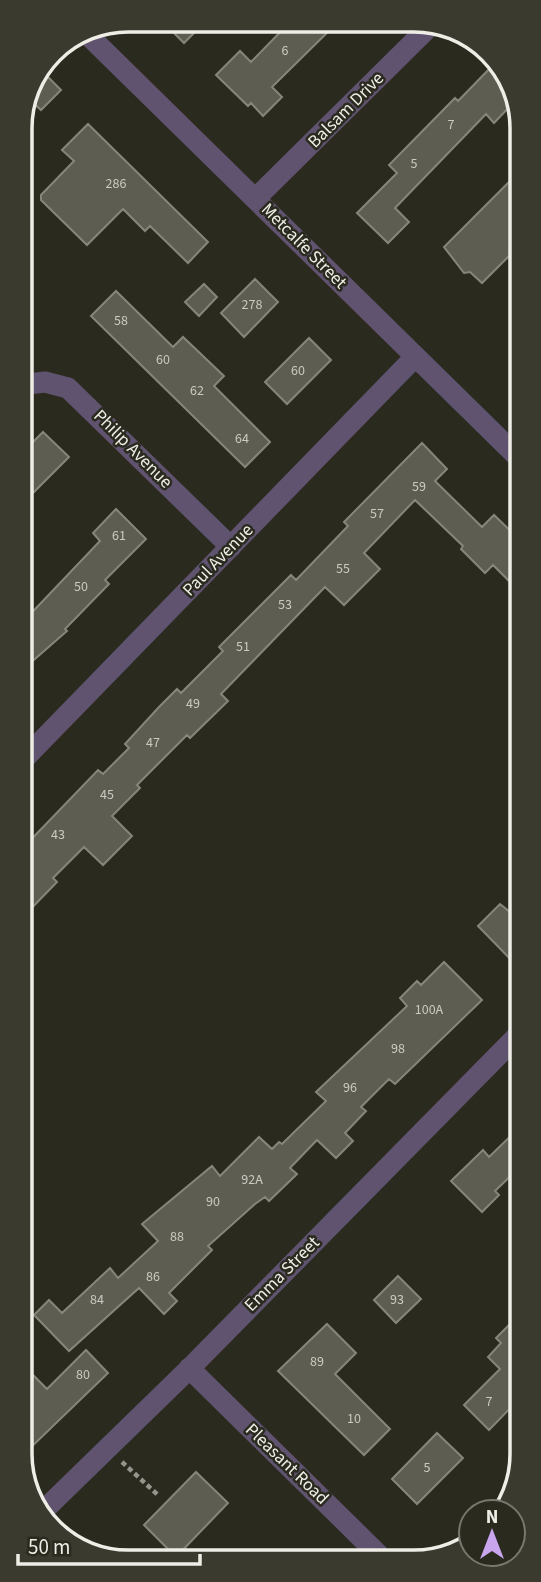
<svg xmlns="http://www.w3.org/2000/svg" width="541" height="1582" viewBox="0 0 541 1582" font-family="'Source Sans 3',sans-serif">
<rect width="100%" height="100%" fill="#2a2a1f"/>
<path fill="#5d5d51" stroke="#868679" stroke-width="2" d="M160 19 192 20H207L184 43Z
M292 20 339 21 272 87 282 97 263 116 251 103 248 106 216 75 240 51 251 62Z
M496 62 516 100 494 123 486 114 395 208 409 222 388 243 357 213 397 173 389 165 455 98 458 101Z
M43 72 61 90 41 110 29 99Z
M88 124 208 242 188 263 150 226 145 231 123 209 87 245 41 200V195L74 161 62 150Z
M520 171V245L482 283 470 272 464 273 444 247Z
M255 279 278 302 244 337 221 313Z
M204 284 217 297 199 316 185 302Z
M116 291 173 347 183 337 224 376 214 386 270 442 245 467 91 316Z
M309 338 331 360 287 404 265 382Z
M43 432 69 457 20 506V455Z
M422 443 447 469 435 481 482 527 494 515 520 540V592L493 565 485 573 461 549 463 546 415 500 364 553 380 569 344 605 325 587 221 694 228 701 190 738 187 735 137 785 140 788 112 816 132 836 103 865 84 847 53 878 57 882 21 919V850L98 770 103 774 129 748 125 744 159 707 177 689 181 693 223 651 219 647 291 575 296 580 348 526 344 522Z
M116 509 146 539 105 580 109 584 65 629 67 631 20 672V625L100 541 93 533Z
M500 904 521 921V970L478 926Z
M444 962 482 1000 395 1084 389 1079 361 1107 366 1111 345 1133 353 1141 336 1158 317 1140 290 1168 297 1174 269 1201 265 1197 255 1204 208 1246 212 1250 169 1293 177 1301 164 1314 139 1288 69 1351 34 1315 49 1300 62 1313 110 1268 118 1278 158 1241 142 1224 212 1166 220 1176 259 1137 272 1149 279 1142 282 1144 326 1101 316 1092 407 1006 400 998 417 981 421 985Z
M521 1126V1166L495 1191 499 1195 482 1212 451 1181 483 1150 489 1157Z
M398 1276 421 1299 396 1323 374 1300Z
M521 1313V1397L489 1430 464 1405 500 1369 488 1357 501 1343 496 1338Z
M327 1324 356 1353 335 1374 390 1429 364 1455 278 1371Z
M86 1350 108 1373 21 1457V1386L33 1375 47 1389Z
M437 1433 463 1458 417 1504 392 1479Z
M196 1472 228 1503 176 1557 144 1525Z"/>
<g fill="none" stroke-linecap="round" stroke-linejoin="round">
<path stroke="#95958d" stroke-width="4.5" stroke-dasharray="5 3.5" stroke-linecap="butt" d="M122 1462 158 1495"/>
<path stroke="#60536f" stroke-width="21" d="M87 34 520 459
M256 198 435 21
M20 385 45 382 68 388 231 547
M20 763 415 357
M189 1368 385 1561
M498 1512 503 1507
M41 1513 191 1367 521 1032
M470 1540 471 1539"/>
</g>
<g text-anchor="middle" dominant-baseline="central" stroke-width="5" stroke-linejoin="round" paint-order="stroke">
<g font-size="14" fill="#cacac2">
<text x="285" y="51">6</text>
<text x="451" y="125">7</text>
<text x="414" y="164">5</text>
<text x="116" y="184">286</text>
<text x="252" y="305">278</text>
<text x="121" y="321">58</text>
<text x="163" y="360">60</text>
<text x="298" y="371">60</text>
<text x="197" y="391">62</text>
<text x="242" y="439">64</text>
<text x="419" y="487">59</text>
<text x="377" y="514">57</text>
<text x="119" y="536">61</text>
<text x="343" y="569">55</text>
<text x="81" y="587">50</text>
<text x="285" y="605">53</text>
<text x="243" y="647">51</text>
<text x="193" y="704">49</text>
<text x="153" y="743">47</text>
<text x="107" y="795">45</text>
<text x="58" y="835">43</text>
<text x="429" y="1010">100A</text>
<text x="398" y="1049">98</text>
<text x="350" y="1088">96</text>
<text x="252" y="1180">92A</text>
<text x="213" y="1202">90</text>
<text x="177" y="1237">88</text>
<text x="153" y="1277">86</text>
<text x="97" y="1300">84</text>
<text x="397" y="1300">93</text>
<text x="317" y="1362">89</text>
<text x="83" y="1375">80</text>
<text x="489" y="1402">7</text>
<text x="354" y="1419">10</text>
<text x="427" y="1468">5</text>
</g>
<g font-size="18" fill="#eeeee7" stroke="#2a2a1f">
<text transform="translate(346 110) rotate(-45)">Balsam Drive</text>
<text transform="translate(304 246) rotate(45)">Metcalfe Street</text>
<text transform="translate(133 449) rotate(45)">Philip Avenue</text>
<text transform="translate(218 560) rotate(-46)">Paul Avenue</text>
<text transform="translate(282 1274) rotate(-45)">Emma Street</text>
<text transform="translate(287 1464) rotate(44)">Pleasant Road</text>
</g>
</g>
<path d="M0 0H541V1582H0ZM128 32H414A96 96 0 0 1 510 128V1454A96 96 0 0 1 414 1550H128A96 96 0 0 1 32 1454V128A96 96 0 0 1 128 32Z" fill="#3a3a2f" fill-rule="evenodd"/>
<path fill="none" stroke="#eeeee7" stroke-width="3.5" d="M128 32H414A96 96 0 0 1 510 128V1454A96 96 0 0 1 414 1550H128A96 96 0 0 1 32 1454V128A96 96 0 0 1 128 32Z"/>
<g transform="translate(492 1533)"><circle r="33" fill="#2a2a1f" stroke="#78786f" stroke-width="2"/>
<path d="M0-5L12 26L0 18L-12 26Z" fill="#c9a5ee"/>
<text y="-10" font-size="19" font-weight="bold" text-anchor="middle" fill="#eeeee7">N</text>
</g>
<path d="M18 1554v10h182v-10" fill="none" stroke="#eeeee7" stroke-width="3.5"/>
<text x="28" y="1554" font-size="21" fill="#eeeee7" stroke="#2a2a1f" stroke-width="5" paint-order="stroke">50 m</text>
</svg>
